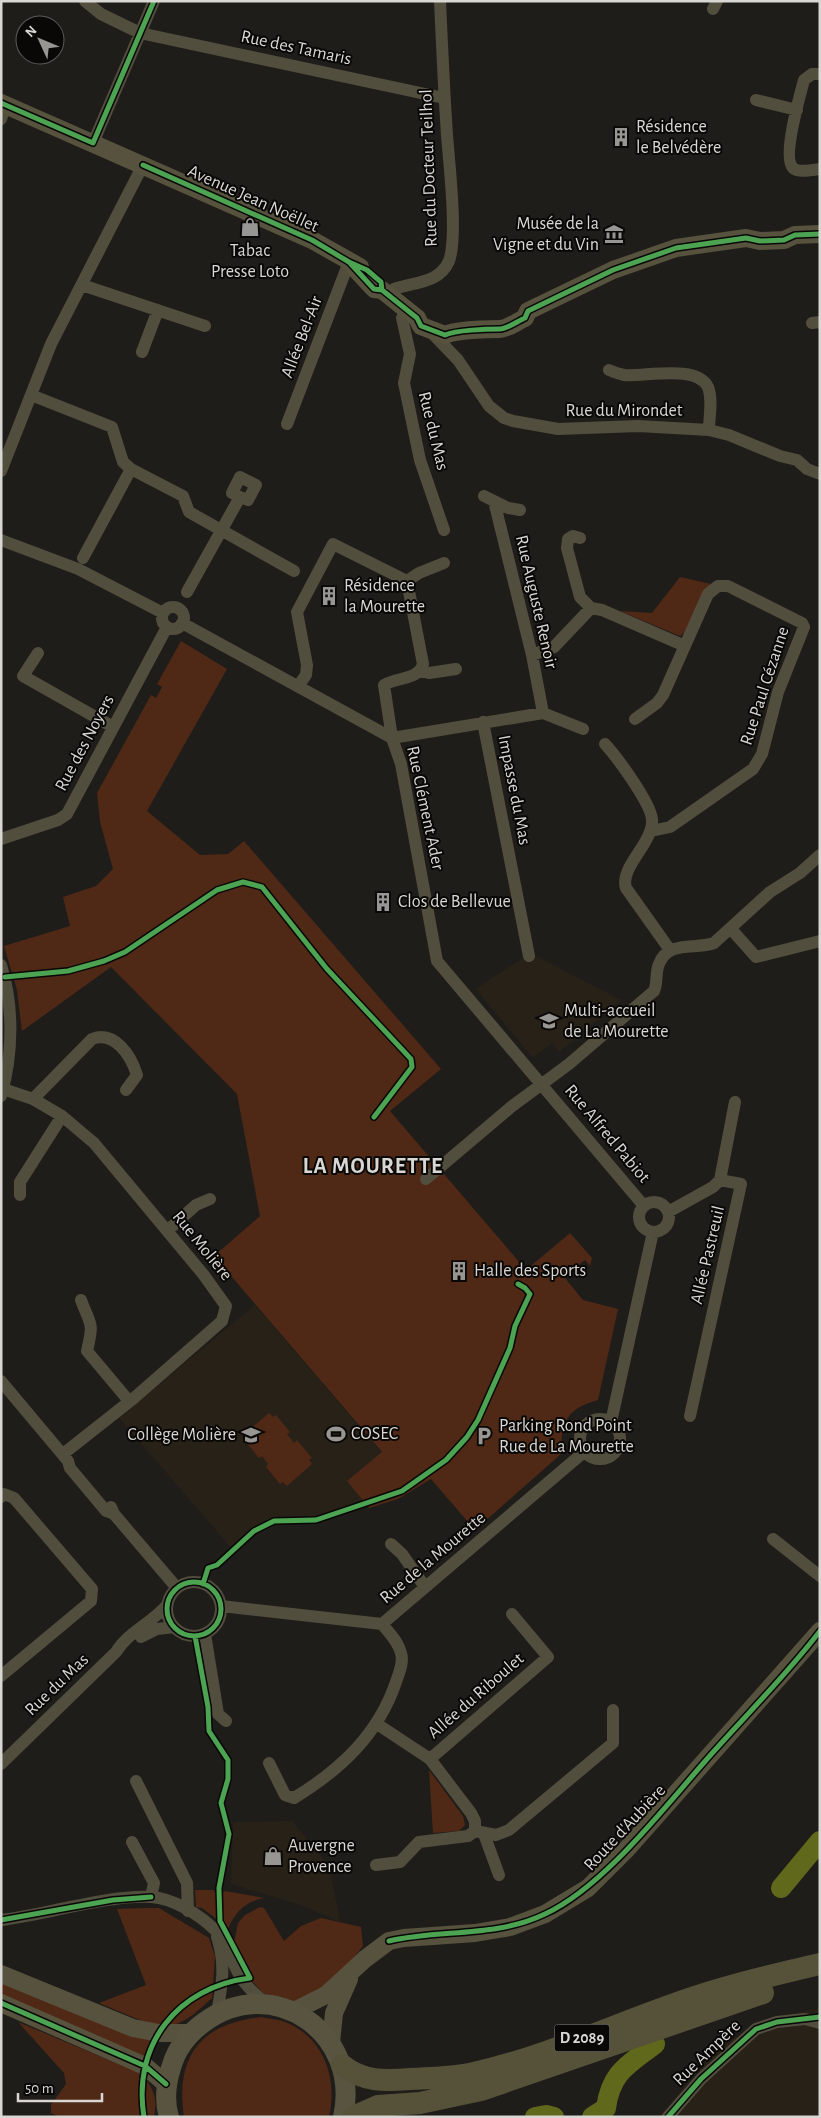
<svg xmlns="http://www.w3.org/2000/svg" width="821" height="2118" viewBox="0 0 821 2118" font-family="'Alegreya Sans',sans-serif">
<rect width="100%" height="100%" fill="#1f1d1a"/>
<path fill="#282118" d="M536 956 621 1000 559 1052 552 1043 533 1058 476 989 524 957Z
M255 1305 382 1453 348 1481 365 1504 316 1520 274 1521 254 1531 233 1550 119 1418Z
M292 1821 329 1866 340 1922 298 1904 231 1884 233 1822Z
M820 2008V2117H658L719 2048 760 2020Z"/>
<path fill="#502816" d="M680 577 711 584 684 633 680 636 620 611 652 613Z
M181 641 227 669 147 811 200 855 228 854 244 841 441 1069 390 1111 526 1270 570 1233 592 1258 590 1266 585 1260 564 1277 583 1300 618 1309 598 1400C566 1409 561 1422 561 1454L475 1530 431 1479 398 1499 369 1508 347 1481 382 1452 214 1256 260 1216 237 1094 111 967 22 1031 17 990 4 946 70 926 63 897 96 886 113 869 100 822 97 793 151 695 156 698 162 687 157 684Z
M269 1413 273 1417 276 1415 290 1432 287 1434 294 1443 297 1440 312 1458 309 1460 312 1464 287 1486 283 1482 280 1484 266 1467 268 1464 262 1456 259 1458 245 1441 247 1439 243 1435Z
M429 1770 463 1816 465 1825 459 1831 433 1833Z
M195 1890H213L216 1893 218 1920 202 1908 196 1907Z
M225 1891 264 1898C246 1901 235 1912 228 1929 219 1920 221 1907 220 1895Z
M260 1907 264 1908 284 1941 301 1926 321 1918 361 1927 363 1946 328 1990 297 2003 282 1997 264 1994 252 1981 234 1943 238 1923 245 1915Z
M146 1908H159L209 1938 215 1956 212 1998C201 2008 189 2020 174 2025 158 2031 115 2009 99 2003L146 1985 117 1909Z
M1 1980 152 2038 145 2058 1 1998Z
M262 2017C269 2019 278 2019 285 2022 324 2037 338 2079 329 2117H184C175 2056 201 2023 262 2017Z
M18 2022 140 2073C153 2087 158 2097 154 2116L60 2117 51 2113V2105L66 2084 64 2073Z"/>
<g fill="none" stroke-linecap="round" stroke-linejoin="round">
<path stroke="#5f681b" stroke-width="20" d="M781 1888 820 1841
M535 2117 546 2115 554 2117
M592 2117 606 2108C611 2072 628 2065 655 2044"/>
<path stroke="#524e3e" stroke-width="12" d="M85 1 101 14 140 33 444 98
M713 9 717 1
M820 74H812L804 80C800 95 782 158 793 168 798 173 813 170 820 169
M756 100 797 110
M1 119 6 105
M93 143 154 1
M82 285 205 326
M390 297 394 289C413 282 439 284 449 261 458 237 449 163 447 135 444 90 442 46 440 1
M407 310 402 318 410 354 404 383 420 460 444 530
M812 323 820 322
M432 333 458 360 489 406 504 418 513 421 558 429 638 426 709 430 729 435 780 456 797 460 807 469 820 474
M142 352 158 310
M609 370C613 372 619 374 624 375 644 377 697 364 708 387 713 400 709 417 709 430
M31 395 112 427 123 462 131 469 183 496 189 512 294 571
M287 424 349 262
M1 471 51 344 143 165
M484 496 508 508 520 510
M494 501 532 655 543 713
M580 538 573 536 568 539 567 548 580 597 591 608
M1 540 78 569 163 613
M83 558 131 469
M407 581 419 573 444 563
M187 592 240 497 232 493 240 477 256 485 248 500 240 497
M162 618a11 11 0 1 1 22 0a11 11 0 1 1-22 0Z
M182 623 392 738
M38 653 23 676 113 727
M532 655 554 647 591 608 602 610 685 646
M421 671 429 673 456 669
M298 686 306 675 307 665 297 612 333 544 407 581 423 664C419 680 397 677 384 685L392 738 401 764 437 961 644 1206
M635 719 657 703 663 695 708 594 718 586H728L802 623 804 627 778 692 762 754 753 769 670 827 651 831
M483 722 529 956
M392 738 543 713 583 729
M605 744C617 757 650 802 652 819 654 843 619 867 626 888L670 950
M1 839 58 820 67 814 167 627
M731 929 756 957 820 941
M1 965C14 1006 13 1055 1 1096
M3 1089 33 1099 62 1116 94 1143 203 1274 226 1306 222 1321 134 1398 63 1454
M33 1099 92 1039C115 1030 131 1056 137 1075L126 1090
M426 1179 511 1107 569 1064 654 991C658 982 655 973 659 964 668 940 695 950 714 943L770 892 800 873 820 855
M720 1180 735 1102
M20 1195V1182L62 1116
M639 1217a15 15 0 1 1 30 0a15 15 0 1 1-30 0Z
M668 1212 713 1187 720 1180 741 1184 690 1416
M167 1231 196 1205 210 1199
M81 1300C91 1327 94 1321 87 1351L129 1401
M1 1381 68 1461 70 1468 106 1511 114 1514
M580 1439a20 20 0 1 1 40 0a20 20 0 1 1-40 0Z
M611 1422 653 1232
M1 1497 4 1494 14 1498 92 1589 91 1601 1 1676
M111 1507 114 1514 177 1588
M773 1539 820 1576
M391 1544 402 1554 425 1587
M167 1609a27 27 0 1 1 54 0a27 27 0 1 1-54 0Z
M221 1606 382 1624 584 1452
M205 1634 218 1714 226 1721
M141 1637 157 1629 174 1627
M377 1724 430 1759 471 1813 475 1821V1831
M430 1759 548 1657 512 1614
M269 1763 285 1795 294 1798C340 1770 378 1735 396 1682 399 1673 404 1662 401 1653 398 1641 389 1633 382 1624
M1 1764 116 1652C128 1632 152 1623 167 1605
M136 1781 187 1883 188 1911
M484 1834 499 1875
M132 1842 154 1883 151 1897
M376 1865 400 1862 419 1842 468 1836 475 1831 496 1835 509 1830 613 1743V1710
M1 1920C48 1914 106 1895 151 1897 173 1898 200 1915 215 1930 229 1945 231 1963 242 1979 248 1989 258 1996 266 2004
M217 2012C222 1987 226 1963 217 1937
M668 2117 701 2079 756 2029 777 2022 805 2019 820 2023"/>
<path stroke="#56523d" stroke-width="18" d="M1 103 312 240 360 267
M349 262 374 289 382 290 417 318 421 326 445 335C456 330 487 329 500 329 507 329 518 321 525 318L528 311 613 270 676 248 746 238 760 241 784 240 795 235 820 234
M1 1974 133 2028 159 2033H189
M1 2003 145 2066 166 2084
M294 2011 326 1995 365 1959 389 1941 404 1938 475 1933 510 1927 545 1914 588 1888 626 1850 820 1631
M331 2043 334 2013 349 1979"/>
<path stroke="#585440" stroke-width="20" d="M169 2117C164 2101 166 2084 171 2068 176 2049 187 2035 203 2023 272 1971 362 2033 343 2117"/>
<path stroke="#565239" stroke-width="22" d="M342 2065C363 2082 385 2081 410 2079 431 2078 454 2078 474 2073 549 2056 620 2022 692 1998 734 1984 777 1974 820 1964
M353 2117 378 2106 420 2103 481 2090 763 1993"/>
<g stroke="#090806" stroke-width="8">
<path id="cycleway" d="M1 103 93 143 154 1
M143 165 312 240 349 262 367 270 381 282 382 290
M349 262 374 289 382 290 417 318 421 326 445 335C456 330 487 329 500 329 507 329 518 321 525 318L528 311 613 270 676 248 746 238 760 241 784 240 795 235 820 234
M5 977 68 971 104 961 125 952 217 890 243 882 262 887 327 969 411 1059 412 1067 374 1117
M167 1609a27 27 0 1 1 54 0a27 27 0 1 1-54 0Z
M203 1584 208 1568 217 1565 254 1531 274 1521 316 1520 402 1491 446 1460 467 1437 478 1420 510 1348 515 1326 530 1294 525 1288 518 1284
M1 1920 113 1900 151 1897
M389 1941C441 1929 495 1938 545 1914 606 1886 669 1801 715 1750 750 1711 788 1673 820 1631
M1 2003 145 2066 166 2084
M144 2117C132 2044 178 1987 250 1978L220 1921 219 1888 229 1834 221 1803 228 1779V1760L209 1731 208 1707 195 1636
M668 2117 701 2079 756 2029 777 2022 820 2017"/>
</g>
<use href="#cycleway" stroke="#4ca352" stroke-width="5"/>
</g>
<defs>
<g id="building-bare" transform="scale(1.5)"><path d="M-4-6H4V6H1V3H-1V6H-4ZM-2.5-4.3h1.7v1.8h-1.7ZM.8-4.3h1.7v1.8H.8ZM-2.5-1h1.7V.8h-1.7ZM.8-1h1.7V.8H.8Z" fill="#989692" stroke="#090806" stroke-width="2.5" paint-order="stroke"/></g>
<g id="shop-bare" transform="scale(1.5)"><path d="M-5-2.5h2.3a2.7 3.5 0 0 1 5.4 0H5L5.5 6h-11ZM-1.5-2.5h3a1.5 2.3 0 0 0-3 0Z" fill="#989692" stroke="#090806" stroke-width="2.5" paint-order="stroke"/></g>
<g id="museum-bare" transform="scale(1.5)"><path d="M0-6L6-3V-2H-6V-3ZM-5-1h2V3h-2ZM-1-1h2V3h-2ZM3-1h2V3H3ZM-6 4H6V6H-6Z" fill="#989692" stroke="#090806" stroke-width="2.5" paint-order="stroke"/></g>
<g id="school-bare" transform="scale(1.5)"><path d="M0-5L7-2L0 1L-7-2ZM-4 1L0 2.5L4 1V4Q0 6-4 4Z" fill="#989692" stroke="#090806" stroke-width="2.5" paint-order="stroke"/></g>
<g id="stadium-bare" transform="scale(1.5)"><path d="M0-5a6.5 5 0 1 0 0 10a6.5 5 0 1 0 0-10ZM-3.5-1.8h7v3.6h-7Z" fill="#989692" stroke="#090806" stroke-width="2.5" paint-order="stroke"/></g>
<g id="parking-bare" transform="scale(1.5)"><path d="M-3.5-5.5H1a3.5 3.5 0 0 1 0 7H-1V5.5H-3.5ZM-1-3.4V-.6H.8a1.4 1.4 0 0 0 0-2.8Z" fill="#989692" stroke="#090806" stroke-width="2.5" paint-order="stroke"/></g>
</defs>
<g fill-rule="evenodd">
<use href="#building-bare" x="621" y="137"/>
<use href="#shop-bare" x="250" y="227"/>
<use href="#museum-bare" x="614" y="234"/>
<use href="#building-bare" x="329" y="596"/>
<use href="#building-bare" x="383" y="902"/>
<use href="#school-bare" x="549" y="1021"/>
<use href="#building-bare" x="459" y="1271"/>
<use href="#stadium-bare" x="336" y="1434"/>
<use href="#school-bare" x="251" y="1435"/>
<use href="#parking-bare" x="484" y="1436"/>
<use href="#shop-bare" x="273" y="1856"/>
</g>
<g text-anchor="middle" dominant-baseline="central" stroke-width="4" stroke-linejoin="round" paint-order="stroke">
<rect fill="#090806" stroke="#9b9996" stroke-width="1" x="554.5" y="2024.5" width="55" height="27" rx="4"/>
<g font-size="16" font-weight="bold" fill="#d9d7d3">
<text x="582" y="2038">D 2089</text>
</g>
<g font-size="18" fill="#d9d7d3" stroke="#090806">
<text transform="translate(296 48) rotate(12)">Rue des Tamaris</text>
<text transform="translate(429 168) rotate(-92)">Rue du Docteur Teilhol</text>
<text transform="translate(253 199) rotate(24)">Avenue Jean Noëllet</text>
<text transform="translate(302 337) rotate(-69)">Allée Bel-Air</text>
<text x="624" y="411">Rue du Mirondet</text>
<text transform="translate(433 431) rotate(76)">Rue du Mas</text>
<text transform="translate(536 602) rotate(77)">Rue Auguste Renoir</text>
<text transform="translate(765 686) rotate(-72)">Rue Paul Cézanne</text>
<text transform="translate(85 743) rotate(-62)">Rue des Noyers</text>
<text transform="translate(514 790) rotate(79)">Impasse du Mas</text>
<text transform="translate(425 808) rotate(78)">Rue Clément Ader</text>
<text transform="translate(607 1134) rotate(50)">Rue Alfred Pabiot</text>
<text transform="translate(202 1246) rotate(51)">Rue Molière</text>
<text transform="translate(708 1255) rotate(-77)">Allée Pastreuil</text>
<text transform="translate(433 1558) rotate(-40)">Rue de la Mourette</text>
<text transform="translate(57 1685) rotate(-44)">Rue du Mas</text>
<text transform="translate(476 1696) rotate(-41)">Allée du Riboulet</text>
<text transform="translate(625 1828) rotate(-47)">Route d'Aubière</text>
<text transform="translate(707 2053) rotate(-44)">Rue Ampère</text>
</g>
<g font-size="18" fill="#d9d7d3" stroke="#090806" text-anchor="start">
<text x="636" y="127">Résidence<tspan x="636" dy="21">le Belvédère</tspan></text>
<text x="599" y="224" text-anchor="end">Musée de la<tspan x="599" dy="21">Vigne et du Vin</tspan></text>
<text x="250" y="251" text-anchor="middle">Tabac<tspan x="250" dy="21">Presse Loto</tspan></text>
<text x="344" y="586">Résidence<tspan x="344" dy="21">la Mourette</tspan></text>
<text x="398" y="902">Clos de Bellevue</text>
<text x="564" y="1011">Multi-accueil<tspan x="564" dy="21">de La Mourette</tspan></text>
<text x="474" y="1271">Halle des Sports</text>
<text x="499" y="1426">Parking Rond Point<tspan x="499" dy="21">Rue de La Mourette</tspan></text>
<text x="351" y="1434">COSEC</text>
<text x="236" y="1435" text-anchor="end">Collège Molière</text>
<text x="288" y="1846">Auvergne<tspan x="288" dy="21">Provence</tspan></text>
</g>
<g font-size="22" font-weight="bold" letter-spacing="1" fill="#d9d7d3" stroke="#090806">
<text x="373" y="1166">LA MOURETTE</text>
</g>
</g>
<rect width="821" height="2118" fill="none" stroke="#d9d7d3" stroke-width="5"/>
<g transform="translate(40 40) rotate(314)"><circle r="24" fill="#090806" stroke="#5c5b58"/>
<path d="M0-4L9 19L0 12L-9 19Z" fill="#989692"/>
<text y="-8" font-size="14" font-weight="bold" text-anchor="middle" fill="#d9d7d3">N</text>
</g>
<path d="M18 2093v8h84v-8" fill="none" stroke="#d9d7d3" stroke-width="2.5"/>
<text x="25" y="2093" font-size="15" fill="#d9d7d3" stroke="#090806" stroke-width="4" paint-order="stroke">50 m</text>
</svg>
